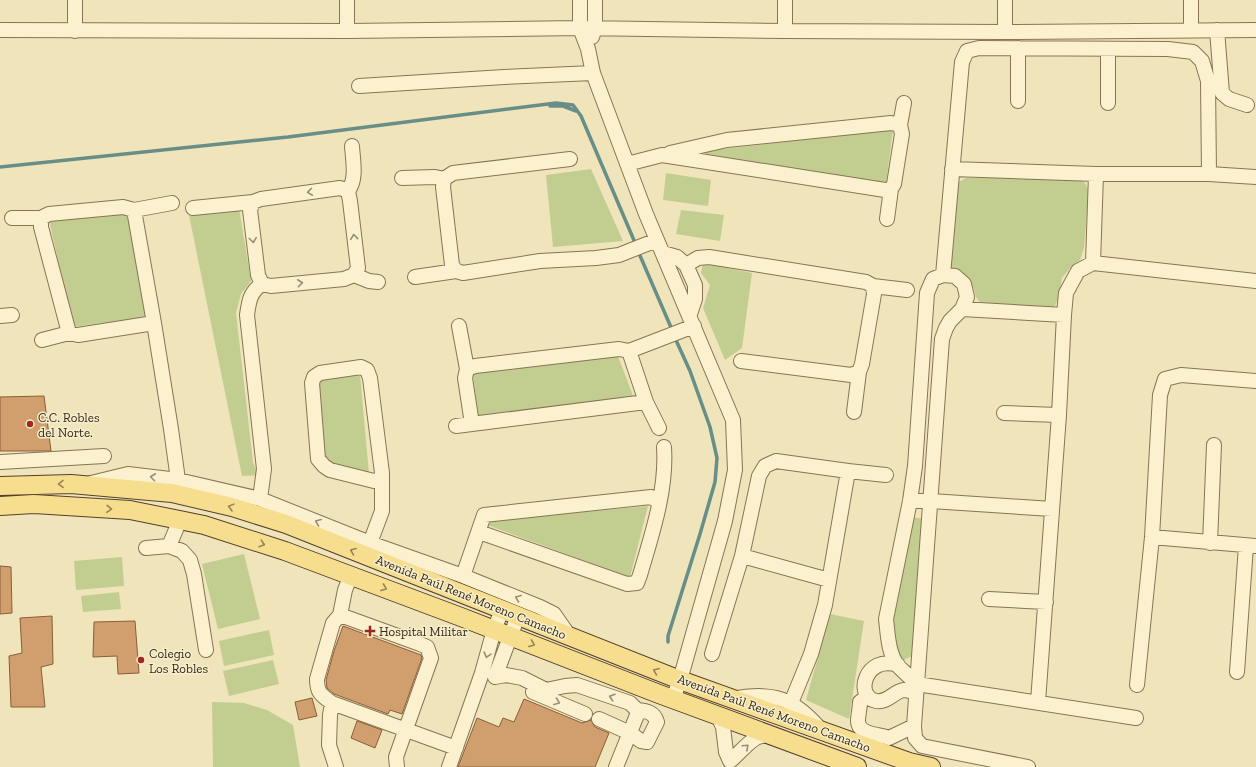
<svg xmlns="http://www.w3.org/2000/svg" width="1256" height="767" viewBox="0 0 1256 767" font-family="'Zilla Slab',serif">
<rect width="100%" height="100%" fill="#f0e4bb"/>
<path fill="#c2ce8f" d="M893 129 886 184 690 153Z
M591 169 623 241 553 247 546 175Z
M666 173 711 180 708 206 663 200Z
M966 178H1076L1085 183 1089 191 1084 248 1080 260 1071 267 1062 278 1059 296 1055 306 1046 310 986 305C971 299 978 292 970 282 966 277 955 272 949 266L954 191 959 182Z
M239 208 251 281 241 294 236 313 253 462 258 475 242 476 189 215Z
M681 210 724 215 720 241 676 234Z
M128 211 147 317 73 327 49 220Z
M703 263 752 273 742 348 725 360 703 308 710 285 701 273Z
M618 356 634 398 478 417 473 373Z
M360 374 369 474 332 464 325 459 317 387 320 381 324 378Z
M648 506 630 577 487 525 489 521Z
M911 517 925 519 912 656 902 661 893 642 891 626Z
M244 554 260 619 218 629 202 564Z
M122 557 124 586 76 590 74 561Z
M119 592 121 609 83 612 81 596Z
M830 614 864 621 849 719 806 700Z
M269 630 274 655 224 666 219 641Z
M273 660 279 684 229 696 223 671Z
M212 702 244 703 267 710 293 725 300 767H213Z"/>
<g fill="none" stroke-linecap="round" stroke-linejoin="round">
<path stroke="#678e87" stroke-width="3.5" d="M550 106H563L576 111
M0 167 288 137 556 103 573 105 581 116 636 245
M638 251 673 332
M668 642V636L700 534 715 482 717 458 710 427 690 371 675 338"/>
</g>
<path fill="#d19f6e" stroke="#895e39" d="M44 396 51 451H0V397Z
M0 566 11 567 12 613 0 614Z
M52 616 53 664 41 667 45 707H11L9 656 22 653 20 618Z
M135 621 139 673 118 674 117 656 93 657 94 622Z
M343 626 421 655 422 658 402 714 390 710 388 714 334 694 327 688 326 680 334 651Z
M312 698 317 716 299 720 295 702Z
M524 699 582 723 591 720 595 727 609 733 595 767H458L477 718 499 727 503 718 514 722Z
M357 721 382 730 375 748 351 738Z"/>
<g fill="none" stroke-linecap="round" stroke-linejoin="round">
<g stroke="#887454" stroke-width="16">
<path id="minor" d="M75 0V31
M580 0V28L588 49 593 73 646 214 733 420 735 470 725 521 680 680 673 699
M785 0V31
M0 30 347 31 580 28 785 31 1005 32 1256 30
M1191 30V0
M1217 30 1222 93 1229 99 1247 105
M347 31V0
M1005 32V0
M592 37 595 28V0
M1018 48V101
M1108 49V103
M359 86 504 77 593 73
M670 153 727 140 891 123 900 125
M627 164 662 155 885 190 891 189
M952 169 1096 174H1209L1256 177
M402 178 435 177 444 179 453 173 570 159
M444 179 443 187 452 265 456 271
M348 191C357 179 353 162 352 146
M253 202 250 210 258 275 262 284
M193 208 253 202 261 199 340 188 348 191 350 201 358 268 354 275 344 279 271 286 262 284C250 292 249 301 247 315L264 469 260 499
M134 210 154 323
M12 218H41L49 214 123 207 134 210 172 203
M41 218V227L69 333
M887 219 891 189 894 184 902 134 900 125 904 103
M663 253 677 257 686 265 695 285V299L690 314
M1093 263 1256 281
M686 265 698 258 709 257 866 282 873 286 907 290
M354 275 369 281 378 282
M415 277 456 271 463 273 540 261 596 258 619 255 657 240
M962 309 1064 315
M0 316 12 315
M459 326 467 369 465 378 472 424
M42 340 69 333 78 335 154 323 171 429 178 480
M629 351 646 402 659 428
M741 361 851 375 859 372
M467 369 475 366 619 349 629 351 694 326
M854 412 859 372 862 364 874 294 873 286
M1004 413 1059 415
M456 426 646 402
M0 462 104 456
M91 483 128 474 178 480 260 499 370 543 463 576 540 607 554 614 570 637
M910 501H931L1052 509
M479 532 627 584 637 583 640 575C652 534 667 490 664 447
M1152 537 1256 546
M370 543 382 511V473L370 378 367 370 361 367 320 373 314 377 312 383 318 459 324 466 330 470 374 481 381 479
M1210 543 1214 445
M169 546 180 520
M146 548 169 546 182 551 190 560 194 574 206 650
M742 556 829 580
M351 575 345 590 340 615 333 623 317 679C317 693 321 695 332 703L456 748
M463 576 484 515 651 497 659 502
M989 599 1046 602
M340 615 420 644 427 647 431 658 396 757 397 767
M712 654 742 556 759 476 765 466 776 461 848 471 886 475
M898 665C865 654 854 697 876 701 888 703 894 691 904 690 908 690 913 692 916 693
M1237 672 1246 546
M495 677 506 675 522 678 546 690 565 686 577 685 630 703 637 710V715L616 767
M495 677 518 616
M1137 685 1152 537 1160 395 1165 379 1181 375 1256 381
M533 692 585 714
M868 696 860 702C860 708 858 715 858 721 858 735 879 734 889 738L914 726 915 738 922 746 1028 767
M732 699C773 691 794 698 821 730
M1038 702 1059 415 1064 315 1066 293 1078 271 1093 263 1096 174
M332 703 330 715 329 745 336 767
M791 703 811 654 825 605 848 471
M718 716 723 727 726 752 730 761C739 754 746 744 756 738 759 736 764 736 769 734
M1136 718 917 684C911 678 904 672 898 666 888 653 888 635 886 619L910 501 915 466 927 293 933 279 943 275 962 62 967 51 979 48 1168 49 1193 52 1202 61 1208 81 1209 174
M599 719 630 733 641 741 647 742 657 722C654 712 647 711 637 710
M914 726 942 339 946 328 950 321 962 309 967 297 964 284 955 276 943 275
M449 767 482 673 494 630 502 610"/>
</g>
<g stroke="#554129" stroke-width="20">
<path id="major" d="M0 486 71 484 172 493 232 507 286 524 680 680 909 762 931 767
M0 506 34 504 130 510 204 525 285 551 461 617 659 694 857 767"/>
</g>
<use href="#minor" stroke="#fbf1cf" stroke-width="14"/>
<use href="#major" stroke="#f7de8f" stroke-width="18"/>
</g>
<defs><path id="oneway-chevron" d="M-2-3.5L2.5 0L-2 3.5" fill="none" stroke-width="1.6" stroke-linecap="round" stroke-linejoin="round"/></defs>
<g stroke="#988e74">
<use href="#oneway-chevron" transform="translate(310 192) rotate(172)"/>
<use href="#oneway-chevron" transform="translate(354 237) rotate(-96)"/>
<use href="#oneway-chevron" transform="translate(253 240) rotate(83)"/>
<use href="#oneway-chevron" transform="translate(300 283) rotate(-6)"/>
<use href="#oneway-chevron" transform="translate(153 477) rotate(-173)"/>
<use href="#oneway-chevron" transform="translate(318 522) rotate(-158)"/>
<use href="#oneway-chevron" transform="translate(518 598) rotate(-158)"/>
<use href="#oneway-chevron" transform="translate(487 655) rotate(106)"/>
<use href="#oneway-chevron" transform="translate(612 697) rotate(-162)"/>
<use href="#oneway-chevron" transform="translate(557 702) rotate(22)"/>
<use href="#oneway-chevron" transform="translate(746 747) rotate(-43)"/>
</g>
<g stroke="#968454">
<use href="#oneway-chevron" transform="translate(61 484) rotate(179)"/>
<use href="#oneway-chevron" transform="translate(231 507) rotate(-165)"/>
<use href="#oneway-chevron" transform="translate(109 509) rotate(4)"/>
<use href="#oneway-chevron" transform="translate(262 544) rotate(18)"/>
<use href="#oneway-chevron" transform="translate(353 551) rotate(-158)"/>
<use href="#oneway-chevron" transform="translate(384 588) rotate(21)"/>
<use href="#oneway-chevron" transform="translate(532 644) rotate(21)"/>
<use href="#oneway-chevron" transform="translate(656 671) rotate(-158)"/>
</g>
<g fill="#9b2921" stroke="#f7eecb" stroke-width="1.5">
<circle cx="30" cy="424" r="4"/>
<path d="M368 625h4v4h4v4h-4v4h-4v-4h-4v-4h4z"/>
<circle cx="141" cy="660" r="4"/>
</g>
<g text-anchor="middle" dominant-baseline="central" stroke-width="3" stroke-linejoin="round" paint-order="stroke">
<g font-size="13" fill="#362a1a" stroke="#f7eecb" text-anchor="start">
<text x="38" y="417">C.C. Robles<tspan x="38" dy="15">del Norte.</tspan></text>
<text x="379" y="631">Hospital Militar</text>
<text x="149" y="653">Colegio<tspan x="149" dy="15">Los Robles</tspan></text>
</g>
<g font-size="13" fill="#362a1a" stroke="#f7eecb">
<text transform="translate(471 597) rotate(22)">Avenida Paúl René Moreno Camacho</text>
<text transform="translate(774 713) rotate(20)">Avenida Paúl René Moreno Camacho</text>
</g>
</g>
</svg>
